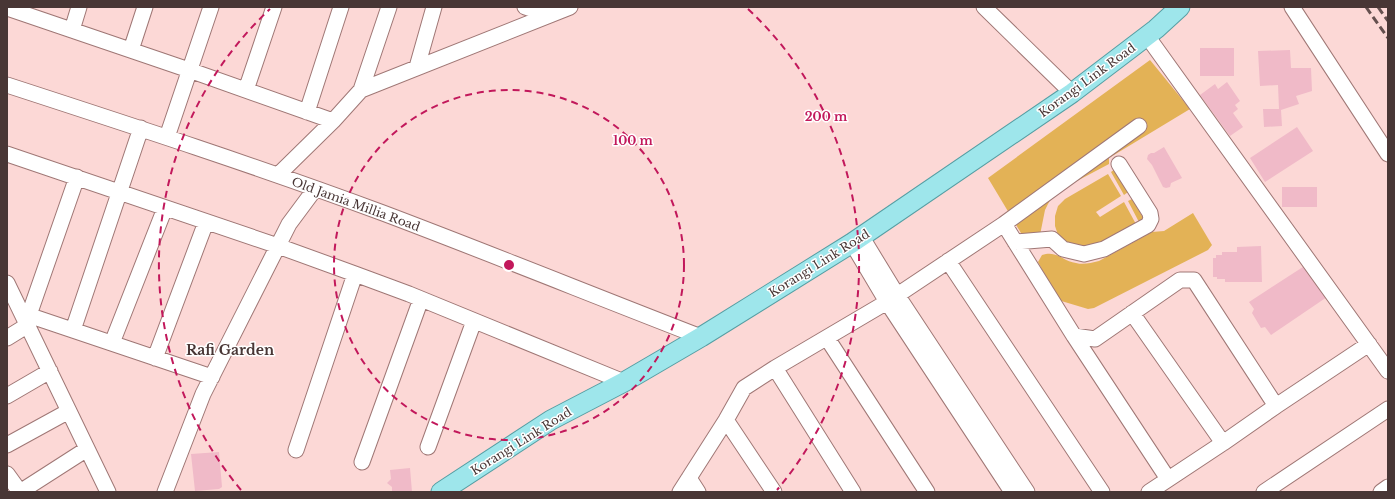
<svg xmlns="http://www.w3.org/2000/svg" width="1395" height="499" viewBox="0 0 1395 499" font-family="'Libre Baskerville',serif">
<rect width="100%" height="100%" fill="#fcd8d6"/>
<path fill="#e3b256" d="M1150 60 1190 109 1109 158V164L1058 191 1052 197 1048 204 1045 210 1039 240 1030 248 988 178Z
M1115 169 1128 192 1124 195 1111 172Z
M1108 174 1121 196 1096 212 1100 217 1124 202 1137 226 1092 250 1072 248 1058 235 1055 226V216L1058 206 1065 199Z
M1132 199 1145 221 1140 224 1128 201Z
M1193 213 1212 245 1208 250 1094 308 1088 309 1058 300 1038 262 1042 255C1057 250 1062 261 1076 263 1083 265 1091 263 1099 261L1152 232 1164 231Z"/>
<path fill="#f0bac8" d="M1200 48H1234V76H1200Z
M1290 50 1291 68H1311L1312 91 1296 96 1299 104 1281 110 1282 126 1264 127 1263 109H1279L1278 85 1260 86 1258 51Z
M1227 82 1240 101 1235 105 1238 109 1233 113 1243 127 1230 136 1200 95 1215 84 1218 89Z
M1297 127 1313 151 1265 182 1250 158Z
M1164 147 1182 178 1171 183 1170 187 1166 188 1163 187 1152 165 1147 159 1148 155 1151 153H1154Z
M1282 187H1317V207H1282Z
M1261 246 1262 282H1225V279H1217V277H1213V258H1216V255H1222V252H1237V247Z
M1306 265 1327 297 1271 335 1265 327 1261 328 1252 313 1254 309 1249 302Z
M219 452 222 487 219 489 195 491 191 454Z
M410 468 412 492H392V487L387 483 391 479 390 470Z"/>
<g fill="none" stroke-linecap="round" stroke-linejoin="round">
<g stroke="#9f7775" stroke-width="17">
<path id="minor" d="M525 7 549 15
M984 7 1072 93
M1292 7 1388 154
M7 8 189 70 333 121
M72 30 79 7
M1147 36 1388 371
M131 50 145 7
M417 67 434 7
M7 85C133 126 259 167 383 213 489 253 595 296 701 337
M246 90 274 7
M361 90 389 7
M307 112 341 7
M167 137 211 7
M7 154 278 246 355 274 409 294 624 382
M278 175 333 121 361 90 570 7
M1004 224 1139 126
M861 236 897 295 1027 492
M1015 242 1052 239 1063 249 1084 254 1104 249 1148 225 1151 219 1150 213 1119 164
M852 243 887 302 1012 492
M948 261 1102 492
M7 283 108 492
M22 313 212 377
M1132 313 1223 443
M29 315 77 177
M73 330 141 128
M1074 336 1168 479
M7 338 28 325
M827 338 927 492
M112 343 165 208
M155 358 206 222
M775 368 853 492
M7 396 50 371
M726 420 774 492
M7 445 69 411
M428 447 474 321
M296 450 355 274
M362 462 421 299
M7 474 20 492 87 449
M689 478 698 492
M165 492 203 394 289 224 315 189
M680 492 726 420 744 388 775 368 887 302 1004 224 1074 336 1095 339 1180 280H1194L1276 406 1369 344
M1149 492 1223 443 1276 406
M1264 492 1388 409
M1381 492 1388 487"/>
</g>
<g stroke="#569ea3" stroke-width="21">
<path id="major" d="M441 492 551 420 624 382 701 337 852 243 1072 93 1156 29 1180 7"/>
</g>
<use href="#minor" stroke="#fff" stroke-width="15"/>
<use href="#major" stroke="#9ee6eb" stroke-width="19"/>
<path stroke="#65504f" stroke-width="3" stroke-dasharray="8 4" stroke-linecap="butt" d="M1366 7 1388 38
M1378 7 1388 21"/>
</g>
<g fill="none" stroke="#c2185b" stroke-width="2" stroke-dasharray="7 5">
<circle cx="509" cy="265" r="175"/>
<path d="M241 490A350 350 0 0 1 270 9M748 9A350 350 0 0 1 777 490"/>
</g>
<g text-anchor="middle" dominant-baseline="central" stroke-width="3" stroke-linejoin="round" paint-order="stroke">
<g font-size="12" fill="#483635" stroke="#fff">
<text transform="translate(1087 80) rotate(-36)">Korangi Link Road</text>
<text transform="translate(356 204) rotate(20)">Old Jamia Millia Road</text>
<text transform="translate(819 263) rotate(-32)">Korangi Link Road</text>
<text transform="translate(521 441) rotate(-32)">Korangi Link Road</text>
</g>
<g font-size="14" font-weight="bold" fill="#483635" stroke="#fff">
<text x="230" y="350">Rafi Garden</text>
</g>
</g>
<circle cx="509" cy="265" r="6" fill="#c2185b" stroke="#fff" stroke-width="2"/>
<g font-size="12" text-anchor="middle" font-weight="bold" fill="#c2185b" stroke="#fff" stroke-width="3" stroke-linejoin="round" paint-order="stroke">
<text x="826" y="121">200 m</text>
<text x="633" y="145">100 m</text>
</g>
<rect width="1395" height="499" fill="none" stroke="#483635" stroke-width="16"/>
</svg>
